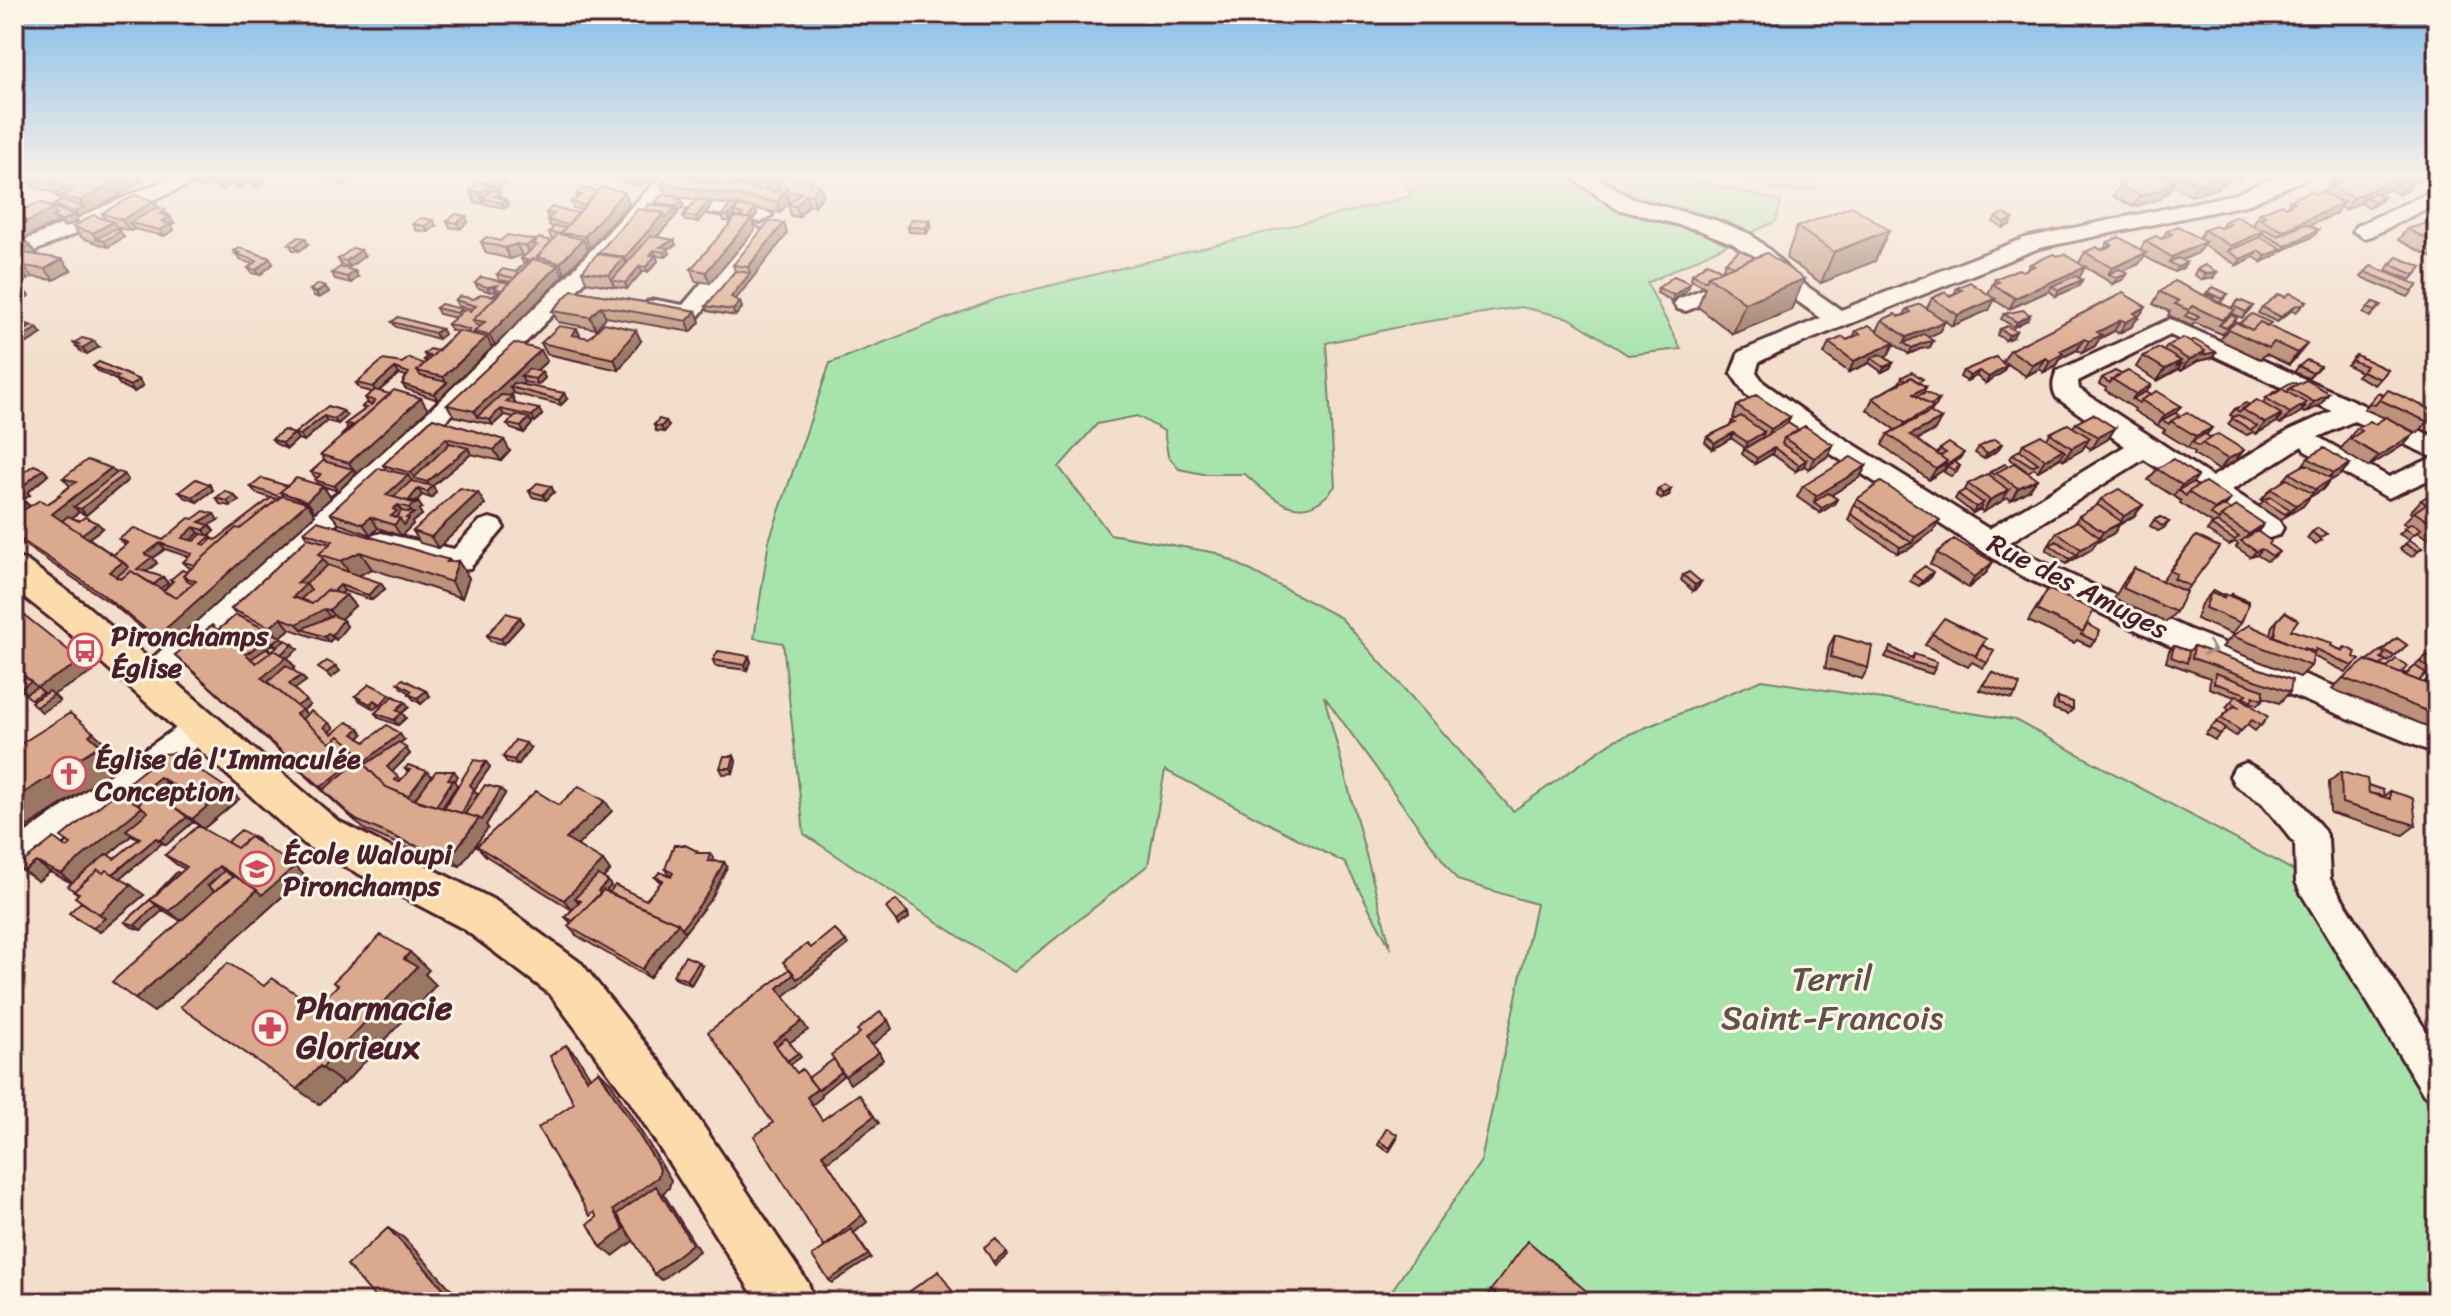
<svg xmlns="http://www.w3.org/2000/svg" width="2451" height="1316" viewBox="0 0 2451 1316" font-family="Sriracha,sans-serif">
<rect width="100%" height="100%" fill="#f2decb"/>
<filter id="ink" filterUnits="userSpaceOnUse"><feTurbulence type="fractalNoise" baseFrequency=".0125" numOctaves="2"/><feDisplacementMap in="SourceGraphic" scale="16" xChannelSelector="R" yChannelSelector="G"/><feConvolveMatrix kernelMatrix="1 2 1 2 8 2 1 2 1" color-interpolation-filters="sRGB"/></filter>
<g filter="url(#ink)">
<path fill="#a6e4ac" stroke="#78826c" stroke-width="2" d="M1401 175H1672L1781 201 1776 221 1647 283 1681 349 1628 355 1569 318 1521 307 1412 324 1326 343 1335 486C1304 528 1275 501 1245 474H1203L1179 469 1168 456 1164 431 1137 416 1097 424 1059 467 1110 534 1217 553 1341 618 1513 811 1615 740 1762 680 2015 720 2298 873 2437 1107V1302H1384L1481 1161 1536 904 1457 880 1324 696 1391 949 1345 863 1165 770 1148 865 1013 972 804 834 783 643 754 638 769 541 830 363 996 299 1412 196Z
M1732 175H1789L1818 189C1787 194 1761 188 1732 175Z"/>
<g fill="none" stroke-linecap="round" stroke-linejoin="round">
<g stroke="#4a1f2b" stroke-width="6">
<path id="minor" d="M177 175H206L202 179 14 260V245Z
M661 175H684L669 192 761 208 772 215 761 222 659 203C501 376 329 531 158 689L147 693 136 689 132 681 136 673 431 409 569 274Z
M1568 175H1594L1633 199 1715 220 1750 234 1774 254 1795 278 1841 310 2025 238 2236 194 2279 175H2308L2304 179 2250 204 2039 248 1779 352 1759 362 1756 372 1764 383 1826 427 1989 529 2125 446 2057 398C2052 390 2052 380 2057 371L2170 319 2437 438V476L2388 498 2305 451 2302 446 2232 490 2279 521 2283 528 2279 535 2269 538 2259 535 2144 459 2010 542 2038 560 2188 629 2437 727V754L2168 645 2018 574 1808 439 1746 395 1731 373 1739 352 1821 318 1779 288 1758 264 1734 244 1699 230 1617 209ZM2170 335 2332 411 2290 430 2212 477 2079 389 2078 381ZM2354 421 2428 455 2434 457 2389 477 2318 437Z
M2437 189V203L2372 236 2364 238 2353 231 2356 226Z
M755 227 766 234 697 318 689 320 647 312 643 307 647 302 655 300 683 305 747 229Z
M1736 276 1744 278 1748 283 1744 288 1686 311 1678 309 1674 304 1678 299Z
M490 518 500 521 504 528 470 568 460 571 371 550 367 543 371 536 381 533 454 549 480 521Z
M203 713 214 717 219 726 214 735 42 858 30 863 18 858 14 846 18 838 192 717Z
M2246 763 2284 783 2323 829 2328 839 2330 879 2437 1048V1100L2424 1095 2301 893 2296 882 2295 843 2262 803 2235 785 2230 776 2235 767Z"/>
</g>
<g stroke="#4a1f2b" stroke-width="6">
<path id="major" d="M14 557 27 561 87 606 338 821 496 901 582 964 663 1066 808 1283 815 1302H758L629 1100 550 994 464 929 308 847 61 626 14 589Z"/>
</g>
<use href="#minor" fill="#fcf5e5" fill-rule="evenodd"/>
<use href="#major" fill="#fcdcac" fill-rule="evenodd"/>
</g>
<path fill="#bc927a" stroke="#4a1f2b" stroke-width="2" fill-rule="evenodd" d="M195 175H253L264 183 258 187 246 183 239 188 231 185 223 190 209 184 202 188 192 185 188 179Z
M318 175H354L356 179 347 185 319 177Z
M614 175H653L640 186 626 183 624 178 623 179 616 178Z
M669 175H759L762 181 758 185 730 184 779 192 778 190 765 187 764 181 790 176 813 183 823 195 815 206 809 205 799 217 791 216 788 205 790 202H789L780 213 755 209 757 214 752 220 755 230 710 283 695 281 691 269 736 217 735 215 730 221H724L722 215 730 205 710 202 711 206 698 222 685 221 683 216 696 200 678 197 679 199 682 200 684 205 678 212H676L677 214 657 237 674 240 676 245 668 249 670 253 666 257 656 256 658 261 648 272H642L627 289 586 282 582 271 599 255 598 253 644 210 655 205V203L665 194 661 184Z
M2142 175H2247L2220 184 2218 188 2191 196 2172 185 2168 193 2163 195 2160 199 2133 207 2113 196 2121 182Z
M2346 175H2430L2417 181 2407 176 2404 181 2411 184 2407 190 2399 194 2390 190 2392 188 2378 194 2384 197 2380 202 2369 207 2361 202 2345 210 2340 207 2335 214 2309 226 2318 230 2314 236 2282 251H2281L2278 254 2262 262 2254 257 2237 265 2203 245 2198 253 2182 260 2183 268 2174 272 2144 256 2139 264 2123 271 2127 274 2124 279 2113 284 2085 267 2079 278 2082 280 2079 286 2056 296 2049 291 2009 309 1994 300 1989 310 1952 326 1945 321 1939 332 1928 337 1933 341 1930 347 1920 349 1909 354 1894 344 1888 355 1884 357 1893 363 1890 368 1882 372 1869 363 1849 372 1824 354 1829 343 1847 340 1853 337 1856 331H1877L1882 320 1904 315 1907 309 1927 308 1932 298 1954 294 1957 288 1988 294 1995 279 2023 271 2027 270 2030 264 2057 256 2079 263 2085 252 2104 249 2108 242 2140 250 2145 241 2162 238 2167 231 2199 238 2204 230 2221 228 2225 221 2253 225 2260 213 2286 207 2290 200 2323 192 2331 182Z
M25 176 93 178 142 181 113 199 79 217 74 215 78 221 65 227 58 222 22 239 30 246 38 255 71 270 54 280 32 277 28 280 18 279 14 281V206L23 210 58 209 54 205 61 201 55 194 57 193 33 187Z
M502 177 505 183 495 191 503 198H502L509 205 505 208 475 202 470 190 484 183Z
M576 194 629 203 590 248 587 247 588 250 565 274 562 273 563 276 495 346H491L492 348 438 400 406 389 402 384 406 376 399 374 379 391 428 410 338 491 319 485 315 480 317 478 315 477 311 472 325 461 321 455 343 436 342 435 348 429 345 424 364 410 362 407 369 404 365 398 372 392 360 389 356 383 402 363 424 364 426 362 424 360 426 358 424 354 437 351 457 332 451 330 448 324 456 318 439 314 436 308 461 309 463 311H470L472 309 458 306 455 300 474 299 493 296 497 293 496 291 490 292 478 288 475 283H509L510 282 499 280 497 274 516 272 524 264 521 259 524 256 522 255 510 259 486 253 481 242 500 241 536 242 552 241 554 238H551L549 232 554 227 550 226 546 213H578L581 210 573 208 571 202 578 198Z
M158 207 170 216 168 217 174 223 170 224 174 230 164 236 134 229 130 231 116 227 124 237 108 247 82 238 73 227 106 220 102 213Z
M2437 215V260L2398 240 2407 229 2423 225 2427 219Z
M1996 217 2010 225 2003 228 1993 222Z
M930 220 931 225 927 233 909 232 908 227Z
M447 221 468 222 460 229 450 227Z
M784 223 787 234 735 299 740 302 742 308 735 316 708 311 706 306 735 271 733 265Z
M413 224 436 226 428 232 416 230Z
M1797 227 1889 230 1875 261 1821 283 1786 258Z
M289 244H308L299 251 293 250Z
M234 251 273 264 260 275 252 273 248 268 253 264 240 260Z
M364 256 350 267 341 265 338 259Z
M1725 262 1804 279 1791 310 1733 334 1698 307 1705 287 1691 280 1692 274 1726 269 1723 267Z
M2390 264 2422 267 2411 280 2386 270Z
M2197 269 2213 278 2202 280 2194 275Z
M2365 272 2418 285 2408 297 2361 277Z
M332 273 358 277 351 283 335 279Z
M1690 283 1688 289 1672 301 1657 293 1658 288Z
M325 286 329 292 319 298 314 296 310 290Z
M572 290 696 311 700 322 691 332 606 317 596 329 558 322 552 311Z
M2160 292 2205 295 2207 292 2228 294 2220 303 2231 308 2239 300 2253 306 2242 318 2232 313 2231 315 2237 318 2233 324 2222 334 2195 323 2191 326 2168 315 2170 312 2153 304Z
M2123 293 2139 318 2136 320 2131 327 2119 333 2114 331 2099 339 2095 346 2082 353 2077 350 2061 358 2057 365 2044 372 2039 369 2026 376 2003 361 2010 350Z
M2285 297 2307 301 2296 312 2292 310 2277 322 2258 313 2262 307Z
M2373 302 2381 305 2370 317 2363 313Z
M2004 314 2030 315 2027 320 2014 327 2001 319Z
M392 322 441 329 444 334 438 339 396 327Z
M2239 324 2268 326 2307 344 2298 355 2289 365 2266 354 2260 359 2220 340 2228 329Z
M577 329 581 337 589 338 641 341 619 370 547 354 541 343Z
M2000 329 2013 337 2006 340 1997 335Z
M2437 330V342L2429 339Z
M74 343 99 347 87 354 81 352Z
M2167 346 2212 358 2198 361 2181 371 2179 369 2157 381 2136 367 2143 356 2164 351Z
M2356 355 2388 370 2375 385 2357 376 2361 372 2347 365Z
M547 361 536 371 542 372 545 378 538 385 524 382 521 384 567 399 561 405 513 393 509 396H512L515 402 514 404 542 415 535 422 531 421 532 424 524 433 511 429 507 424 514 417 504 415 493 425 454 416 447 405Z
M93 366 139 380 143 386 134 392 120 385 116 380 98 371Z
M2006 366 2003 372 1986 383 1976 376 1967 381 1960 377 1963 371Z
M2299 366H2320L2308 378 2294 372Z
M2121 374 2151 385 2146 393 2150 395 2181 406 2175 413 2206 435 2235 461 2219 470 2194 454 2195 452 2163 432 2165 430 2134 411 2135 409 2105 390 2106 388 2099 384 2102 378Z
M1902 377 1920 384 1926 387 1923 393 1939 400 1931 412 1935 430 1917 440 1937 454 1940 449 1960 458 1955 462 1960 466 1957 472 1951 476 1944 472 1946 468 1929 480 1882 445 1888 434 1895 430 1867 410 1873 398 1899 383Z
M2297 384 2329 393 2320 405 2305 413 2301 411 2281 424 2277 422 2256 434 2253 432 2247 435 2228 424 2234 417 2230 415 2235 409 2249 405 2263 403 2266 398 2274 392Z
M2378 393 2436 412 2418 433 2404 427 2405 444 2368 467 2340 450 2357 428 2375 424 2385 418 2364 409Z
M328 406 343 411 347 416 338 424 327 421 304 441 298 439 294 434Z
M1737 406 1790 417 1788 423 1799 430 1833 445 1828 456 1809 469 1804 466 1796 471 1772 454 1755 464 1742 454 1745 448 1731 438 1713 449 1705 442 1707 437 1730 426 1732 421 1735 419 1733 418Z
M433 418 510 451 501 461 471 454 432 486 436 492 431 498 422 495 416 501 418 502 422 508 419 510 422 515 412 522 413 524 401 536 378 528 371 535 339 524 330 513 386 469 383 465Z
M2076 423 2115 428 2108 439 2091 449 2085 445 2082 450 2064 460 2061 458 2038 471 2034 468 2028 472 2010 459 2013 454 2020 450 2023 444 2047 439 2050 433 2073 427Z
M654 425 669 426 664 432 656 431Z
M294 434 298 439 287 449 276 444 272 439Z
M1979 447 1998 450 1984 459 1975 453Z
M2308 458 2350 464 2340 475 2330 481 2322 490 2310 497 2303 506 2280 520 2259 506 2263 501 2261 500 2271 489 2282 482 2290 473 2301 467Z
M1866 466 1860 477 1831 495 1837 499 1834 504 1820 513 1797 497 1803 486Z
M2008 466 2037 479 2029 490 2011 500 2008 498 1983 512 1980 509 1973 513 1955 499 1958 494 1965 490 1968 484 1988 475 1990 472Z
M43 469 48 475 27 493 30 495 23 500 30 506 47 504 59 496 70 486 63 478 116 474H124L128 480 86 515 79 512 72 518 103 528 89 538 113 555 126 545 119 539 163 540 193 519 218 520 209 525 214 531 209 536 216 540 271 498 256 493 251 487 323 486 331 498 315 512 312 511 315 515 173 642 162 645 112 604 14 538V479ZM199 533 202 534 194 541 191 540ZM165 549 189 557 183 562 188 567 191 568 187 572 170 580 172 582 163 591 160 589 168 583 146 572 157 563 153 558Z
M2157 469 2231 499 2225 506 2258 531 2269 545 2279 552 2274 557 2267 561 2257 555 2251 557 2236 547 2238 544 2235 542 2229 545 2207 531 2213 524 2180 503 2181 501 2148 480Z
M209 484 213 490 197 502 184 497 179 492Z
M551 486 554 492 546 500 532 497 529 491Z
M1658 489 1669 495 1662 499 1656 495Z
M2437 494V540L2434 542 2417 532 2408 539 2399 534 2408 526 2403 523 2413 513 2410 512 2421 500Z
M234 495 239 501 231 506 220 504 216 498Z
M1857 499 1933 531 1909 549 1897 553 1848 520Z
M2101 499 2143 505 2134 516 2119 525 2114 533 2096 543 2092 549 2066 564 2046 550 2057 532 2074 523 2079 516 2096 506Z
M485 504 438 548 420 543 413 531Z
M2154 520 2169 522 2164 528 2158 531 2150 526Z
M304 532 449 560 450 562 458 561 469 578 462 598 372 569 358 575 385 589 372 600 344 591 341 594 355 606 340 619 347 626 336 640 333 638 329 642 290 629 280 637 284 641 298 649 287 658 295 667 293 670 301 676 306 681 294 689 310 705 303 710 306 714 334 728 329 732 332 734 359 728 363 734 359 738 365 742 404 740 400 743 410 754 392 772 401 780 408 773 405 769 432 777 414 799 458 776 454 781 457 785 442 807 444 808 486 762 490 767 474 790 478 794H505L486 825 488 828 460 866 420 854 365 830 175 655 218 630 236 615 231 609 308 538ZM273 644 277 647 271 651 266 649Z
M2312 532 2322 540 2315 544 2307 538Z
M2196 536 2219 547 2185 592 2176 612 2166 622 2114 599 2125 579 2134 568 2161 581Z
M2405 544 2422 548 2412 557 2400 549Z
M1937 553 1986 573 1968 588 1930 564Z
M1683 575 1698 587 1693 591 1681 580Z
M1913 575 1930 578 1919 586 1910 581Z
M2048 589 2087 624 2095 641 2090 646 2077 640 2074 643 2028 621Z
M2213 591 2224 595 2230 596 2232 594 2241 623 2232 634 2196 619 2201 604Z
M2285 612 2291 630 2341 650 2345 647 2354 657V665L2346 672 2313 656 2311 666 2300 677 2222 647 2232 636 2270 634 2272 626Z
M520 617 523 623 504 644 490 641 487 635Z
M1932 634 1982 645 1987 663 1983 668 1972 662 1968 667 1925 645Z
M1835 635 1868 668 1862 679 1825 668 1829 646Z
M2397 638 2407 645 2388 662 2382 658 2381 666 2406 674 2427 655 2437 671 2433 675 2437 677V730L2332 689 2343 678 2381 651ZM2425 674 2429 677 2424 683 2419 681Z
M2174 646 2189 651 2194 646 2290 692 2279 703 2263 697V700L2257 705 2250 702 2249 704 2268 717 2255 731 2247 725 2236 736 2225 729 2215 740 2205 734 2229 710 2226 707 2235 697 2209 688 2210 678 2166 662 2169 651Z
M1891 647 1912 658 1914 654 1935 668 1932 674 1909 667 1885 657Z
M749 656 751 662 747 670 715 666 713 660Z
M1992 672 2016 694 2012 699 1979 690Z
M398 683 426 691 430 696 421 704 413 699 409 694 410 693 402 688Z
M390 694 405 702 409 707 402 713 406 718 398 725 379 718 375 713 381 707 379 705 374 709 360 701 355 696Z
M2058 697 2073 709 2068 714 2053 709 2054 703Z
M530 748 518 765 507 762 503 757Z
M164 754 228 789 239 799 203 829 192 821 193 822 166 845 162 843 120 879 144 895 100 932 76 918 81 902 78 894 68 886 72 883 50 872 38 881 17 867 67 848 71 844ZM132 835 139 839 114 859 108 855Z
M734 756 736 761 733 773 723 774 720 768Z
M2341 772 2368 785 2384 796 2390 791 2416 825 2403 835 2330 813 2329 782Z
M559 805 612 811 577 845 610 871 603 878 611 886 606 891 646 900 661 883 655 877H671V876L668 874 665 869 697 851 698 853H710L713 858 712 861 724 862 727 867 712 897 649 978 576 935 568 926 571 923 565 917 572 910 486 856 477 846Z
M257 839 262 845 305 876 154 1012 215 891 181 921 163 910 141 930 132 927 125 922 185 869 177 865 165 855 227 842Z
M702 966 691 985 676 979 673 975Z
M1397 1139 1389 1152 1378 1145 1379 1141Z
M1491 1290 1599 1302H1489L1486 1299Z"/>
<path fill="#997763" stroke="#4a1f2b" stroke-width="2" d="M126 175H138L142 181 113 199 79 217 75 212 84 207 80 201Z
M210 175H237L228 180 231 185 223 190 219 184 213 181 209 176Z
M350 175H354L356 179 347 185 344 180Z
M644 175H653L640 186 638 181Z
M697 175H714L703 176 705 181 693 179Z
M761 175 762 181 758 185 757 179Z
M2221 175H2247L2220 184 2218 188 2191 196 2198 184Z
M2404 175H2409L2402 183 2395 184 2392 188 2368 199 2365 197 2361 202 2345 210 2353 198Z
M2421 175H2430L2417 181Z
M502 177 505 183 482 198 485 204 480 193Z
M243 178 246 183 239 188 235 182Z
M260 178 264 183 258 187 254 181Z
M2174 178 2171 183 2174 181 2168 193 2163 195 2160 199 2133 207 2140 196 2171 183Z
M205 179 209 184 202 188 198 183Z
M820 184 823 195 815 206 812 195Z
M2411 184 2407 190 2399 194 2403 188Z
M624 192 629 203 590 248 585 236Z
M784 193 787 196 789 202 780 213 777 202Z
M806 194 809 205 799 217 796 206Z
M2384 197 2380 202 2369 207 2374 201Z
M506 199 509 205 505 208 502 203Z
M682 200 684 205 678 212 676 206Z
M154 201 162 212 130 223 134 229 130 231 122 220Z
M709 201 711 206 698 222 696 217Z
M2343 203 2335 214 2277 241 2276 240 2283 231Z
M737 205 739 211 734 212 735 215 730 221 728 216Z
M675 208 677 214 629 268 625 257 664 213Z
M755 208 757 214 752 220 755 230 710 283 706 272Z
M53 209 61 220 53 217 58 222 14 243V221Z
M74 215 78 221 65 227 61 221Z
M466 216 468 222 460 229 457 223Z
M170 217 174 223 170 224 174 230 164 236 160 230 162 221Z
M2013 219 2010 225 2003 228 2005 223Z
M433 220 436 226 428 232 425 226Z
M930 220 931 225 927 233 926 228Z
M113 222 124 237 108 247 104 241 97 239 93 233Z
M784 223 787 234 733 303 731 297 750 273 748 267Z
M1889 230 1875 261 1821 283 1834 252Z
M2318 230 2314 236 2282 251 2286 246Z
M2263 231 2256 242 2228 251 2231 246Z
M305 238 308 244 299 251 295 246Z
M583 239 588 250 565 274 560 263Z
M535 240 540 251 532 258 526 246Z
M674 240 676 245 668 249 670 253 666 257 664 251 662 252 660 247Z
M2205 242 2198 253 2173 264 2169 262 2172 257Z
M516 244 522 255 510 259 505 248Z
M30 246 39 257 17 252Z
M2282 249 2278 254 2262 262 2266 256Z
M361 250 364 256 350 267 346 261Z
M654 250 658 261 648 272 646 267 650 255Z
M2258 251 2254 257 2237 265 2241 259Z
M2146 253 2139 264 2112 276 2108 274 2112 268Z
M270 258 273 264 260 275 256 270Z
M624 258 629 270 612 280 614 286 609 275Z
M62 259 71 270 54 280 45 269Z
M2186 263 2183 268 2174 272 2178 267Z
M558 265 563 276 495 346 489 335Z
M23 266 32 277 28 280 19 269Z
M640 266 642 272 627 289 625 283Z
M2085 267 2079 278 2052 286 2049 291 2009 309 2015 298Z
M355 271 358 277 351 283 347 277Z
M2217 272 2213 278 2202 280 2206 274Z
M2127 274 2124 279 2113 284 2117 278Z
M1804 279 1791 310 1733 334 1745 303Z
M2082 280 2079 286 2056 296 2059 290Z
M1690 283 1688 289 1672 301 1674 295Z
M498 285 495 288 496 291 490 292 487 287Z
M325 286 329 292 319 298 316 293Z
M24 290 29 296 14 305V297Z
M1995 299 1989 310 1952 326 1958 315Z
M740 302 742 308 735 316 733 310Z
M2296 305 2292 310 2277 322 2281 317Z
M601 306 606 317 596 329 590 317Z
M2146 307 2131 327 2119 333 2126 322 2134 313Z
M696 311 700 322 691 332 687 321Z
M2030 315 2027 320 2014 327 2017 322Z
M2121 320 2114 331 2099 339 2095 346 2082 353 2089 341 2097 332Z
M1945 321 1939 332 1908 346 1904 343 1907 337Z
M30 325 35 330 37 328 42 334 14 351V342L23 337 19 332Z
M441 329 444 334 438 339 435 333Z
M577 329 582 341 572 335Z
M636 330 641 341 619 370 614 359Z
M2016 331 2013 337 2006 340 2009 335Z
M487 337 492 348 438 400 434 394 447 383 443 377Z
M2084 339 2077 350 2061 358 2057 365 2044 372 2050 361 2060 351Z
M94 341 99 347 87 354 82 348Z
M1933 341 1930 347 1920 349 1909 354 1912 348 1923 343Z
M1894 343 1888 355 1875 360 1871 358 1869 363 1849 372 1854 361Z
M2307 344 2298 355 2289 365 2297 353Z
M541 350 547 361 528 378 521 376 524 382 517 389 510 387 513 393 485 418 477 417 474 411Z
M2205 351 2216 352 2212 358 2198 361 2181 371 2189 360Z
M2046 358 2039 369 2026 376 2033 365Z
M2181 361 2177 366 2182 364 2178 369 2157 381 2165 369Z
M1893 363 1890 368 1882 372 1884 367Z
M2006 366 2003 372 1986 383 1989 377Z
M395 368 399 374 376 393 373 387Z
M1979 371 1976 376 1967 381 1970 376Z
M542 372 545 378 538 385 535 379Z
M139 380 143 386 134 392 130 386Z
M2151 385 2143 397 2132 399 2136 394Z
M1926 387 1920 399 1913 394Z
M564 393 567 399 561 405 559 400Z
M2329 393 2320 405 2305 413 2314 402Z
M512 396 515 402 509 408 506 402Z
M421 398 428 410 357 474 349 463Z
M1939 400 1936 406 1933 408 1927 418 1899 434 1905 423 1924 408Z
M2306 403 2301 409 2306 406 2301 412 2281 424 2290 413Z
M2181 406 2173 417 2162 420 2157 426 2165 415Z
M500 409 504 415 493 425 490 420Z
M539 409 542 415 535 422 532 416Z
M343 411 347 416 338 424 334 419Z
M2281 414 2277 420 2282 416 2277 422 2256 434 2265 423Z
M324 416 327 421 304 441 300 435Z
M1790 417 1785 429 1766 440 1771 429Z
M529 418 532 424 524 433 521 427Z
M1941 419 1935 430 1905 446 1910 435Z
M666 421 669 426 664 432 661 427Z
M2115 428 2108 439 2091 449 2098 437Z
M2212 428 2203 439 2192 442 2188 447 2196 436Z
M1764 432 1762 438 1745 448 1747 442Z
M1733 433 1731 438 1713 449 1715 443Z
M2415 433 2405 444 2368 467 2379 456Z
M294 434 298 439 287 449 282 443Z
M446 438 453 449 414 478 411 473Z
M2090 438 2082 450 2064 460 2072 448Z
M504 440 510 451 501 461 494 450Z
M2002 444 1998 450 1984 459 1987 454Z
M1833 445 1828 456 1809 469 1814 458Z
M468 448 471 454 430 488 427 482Z
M1774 448 1772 454 1755 464 1757 458Z
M2063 450 2065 452 2061 457 2038 471 2045 459Z
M2244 450 2235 461 2219 470 2228 459Z
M1964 453 1960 458 1948 467 1947 466 1946 468 1929 480 1936 469Z
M1806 460 1804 466 1796 471 1799 465Z
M2350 464 2340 475 2330 481 2322 490 2310 497 2303 506 2286 516 2296 505 2310 495 2334 473Z
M1866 466 1860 477 1817 504 1814 502 1816 496Z
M111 468 120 477 124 474 128 480 86 515 81 509 74 507 79 512 64 524 52 514Z
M43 469 48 475 27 493 30 495 21 501 25 502 36 513 14 534 15 496 22 487Z
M353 469 356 474 338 491 334 486Z
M408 475 415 486 397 503 386 495Z
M2198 476 2190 487 2178 490 2173 496 2182 485Z
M2037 479 2029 490 2011 500 2018 488Z
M209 484 213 490 197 502 193 497Z
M323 486 331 498 315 512 307 501Z
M433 486 436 492 431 498 427 492Z
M551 486 554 492 546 500 543 495Z
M418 489 422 495 413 505 418 502 422 508 419 510 422 515 412 522 413 524 401 536 394 525 391 516 393 509 398 505 406 518 413 514 409 508V500Z
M1671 489 1669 495 1662 499 1664 494Z
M2009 490 2002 501 1983 512 1990 500Z
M478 493 485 504 438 548 431 537Z
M234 495 239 501 231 506 227 501Z
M1837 499 1834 504 1820 513 1822 508Z
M2231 499 2222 510 2210 514 2215 509Z
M307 503 315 515 173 642 162 645 152 634Z
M1983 503 1980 509 1973 513 1976 507Z
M2143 505 2134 516 2119 525 2114 533 2096 543 2092 549 2066 564 2070 559 2077 555 2081 549 2099 538 2103 532 2119 524 2124 516Z
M214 514 218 520 204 528 199 522Z
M370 517 378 528 371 535 363 524Z
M1940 520 1933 531 1909 549 1897 553 1900 547 1912 543 1915 537Z
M97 523 103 528 86 540 81 535Z
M2264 524 2255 535 2242 542 2249 534Z
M209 525 214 531 208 536 204 530Z
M194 527 199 533 187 543 182 538Z
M160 543 165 549 153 558 157 563 142 575 137 569 145 554Z
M2262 549 2257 555 2251 557 2256 551Z
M360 552 372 569 354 578 341 561Z
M323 559 332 570 305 605 293 597 297 583Z
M449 560 455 570 458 561 469 578 462 598 451 582 447 562Z
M123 562 134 573 122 582 109 572Z
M1993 562 1986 573 1968 588 1975 577Z
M1933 572 1930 578 1919 586 1922 581Z
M163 577 168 583 157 591 152 586Z
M1701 582 1698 587 1693 591 1695 585Z
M381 583 385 589 372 600 368 595Z
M340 585 344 591 326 610 324 609 332 620 302 629 297 624 317 609Z
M346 595 355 606 338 621 329 610Z
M520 617 523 623 504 644 501 639Z
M281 618 290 629 279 638 270 627Z
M343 620 347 626 336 640 332 635Z
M328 633 333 638 329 642 325 637Z
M281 637 285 642 278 648 273 642Z
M268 638 273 644 250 660 245 655Z
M293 644 298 649 287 658 295 667 273 688 262 678 261 669Z
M749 656 751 662 747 670 745 665Z
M82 661 93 672 49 697 37 687 26 694 20 689 31 681Z
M336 666 340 671 331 678 326 673Z
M301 676 306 681 294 690 289 684Z
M18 679 24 685 14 693V682Z
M426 691 430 696 421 704 417 698Z
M43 692 49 698 37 704 31 699Z
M54 695 60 701 42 712 36 707Z
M306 700 310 705 303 710 311 720 306 724 296 714V706Z
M374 700 379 705 374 709 370 704Z
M405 702 409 707 402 713 406 718 398 725 394 720 396 710Z
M329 723 334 728 328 732 324 727Z
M359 728 363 734 358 739 353 734Z
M93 732 116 753 112 755 89 735Z
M400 734 404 740 331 797 321 787 342 753 351 745Z
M526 743 530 748 518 765 514 760Z
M100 745 123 765 14 835V799Z
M406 748 410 754 391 773 387 767Z
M734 756 736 761 733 773 731 768Z
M486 762 490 767 474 790 478 794 465 820 460 816 470 785Z
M427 771 432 777 411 804 406 799Z
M454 771 458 776 454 781 457 785 438 814 434 809 448 779Z
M160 777 171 787 154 817 126 830 132 835 74 884 61 874 131 800Z
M228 789 239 799 203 829 192 819Z
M501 789 505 794 486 825 488 828 460 866 451 856Z
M605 801 612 811 574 849 566 839Z
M187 817 193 822 166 845 160 840Z
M156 838 162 843 116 882 109 878Z
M603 861 610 871 581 901 575 898 579 903 572 910 564 900Z
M36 862 50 872 38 881 24 871Z
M724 862 727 867 712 897 685 932 682 928Z
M219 866 230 876 208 886 214 891 181 921 169 911Z
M295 866 305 876 154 1012 135 999 257 890Z
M608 881 611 886 601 896 598 891Z
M131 885 144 895 100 932 93 928 99 914Z
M156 905 163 910 141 930 135 925Z
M908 913 909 918 898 926 896 921Z
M678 923 685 932 649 978 642 969Z
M846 941 848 945 783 997 778 988 794 974Z
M410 952 429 970 425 974 436 985 344 1084 322 1068 404 959Z
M699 962 702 966 691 985 687 980Z
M306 1000 328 1017 322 1023 300 1006Z
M888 1020 892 1029 871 1046 866 1038Z
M802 1021 808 1030 779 1050 773 1042Z
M566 1045 578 1057 599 1091 587 1079Z
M879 1052 883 1060 850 1084 845 1076Z
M798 1053 801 1057 790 1065 787 1061Z
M320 1066 342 1083 320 1105 297 1089Z
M599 1071 611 1083 671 1180 669 1188 663 1193 699 1251 662 1280 654 1274 636 1239 613 1256 601 1247 613 1210Z
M841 1072 843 1076 821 1094 822 1097 812 1105 807 1097Z
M874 1116 879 1123 827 1162 867 1222 854 1233 871 1258 832 1283 829 1280V1253L824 1247 822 1154Z
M388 1228 404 1238 463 1302H456Z
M1006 1252 1007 1255 995 1265 993 1262Z
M952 1291 956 1298 949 1302 946 1296Z"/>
<path fill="#dbaa8e" stroke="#4a1f2b" stroke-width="2" d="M26 175H59L85 182 98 175H126L80 201 61 196 74 189 25 176Z
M74 175H84L93 178 85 182 69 178Z
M224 175H253L260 178 254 181 243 178 235 182 227 179 219 184 213 181Z
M328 175H350L344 180Z
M495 175 502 177 491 186 490 185 484 183Z
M626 175H644L638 181 624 177Z
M669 175H697L693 179 784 193 777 202 661 184Z
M704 175H761L757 179 729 178 725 181 703 176Z
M773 175H789L785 176 779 185 764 181Z
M2142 175H2163L2174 181 2163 186 2167 188 2140 196 2119 185Z
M2181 175H2222L2225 177 2198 184Z
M2346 175H2404L2353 198 2331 187 2336 184 2331 182Z
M195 176 205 179 198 183 188 179Z
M785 176 812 179 810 183 820 184 812 195 806 194 796 206 788 205 801 193 785 191 788 188 777 187Z
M2133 176 2136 178 2123 183 2121 182Z
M2403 180 2411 184 2403 188 2395 184Z
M480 182 490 185 480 193 470 190Z
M601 187 624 192 585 236 561 233Z
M582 188 597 191 584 206 571 202 582 195 576 194Z
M63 190 68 192 61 196 62 197 55 194Z
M492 190 501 192 495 196 506 199 502 203 482 198Z
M2310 191 2316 194 2321 191 2343 203 2283 231 2260 219 2265 216 2260 213 2281 204 2286 207 2295 202 2290 200Z
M2375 192 2384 197 2374 201 2365 197Z
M663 194 678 196 676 199 682 200 676 206 655 203Z
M135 195 154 201 122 220 102 213Z
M697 199 709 201 696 217 683 216Z
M62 200 84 207 75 212 54 205Z
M40 202 53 209 14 228V214Z
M42 203 74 215 61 221 53 217 57 215 53 209Z
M649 204 675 208 666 218 664 213 644 210Z
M731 205H737L728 216 722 215Z
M14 206 23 210 14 214Z
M739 206 755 208 748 218 740 217 743 214 734 212Z
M1852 206 1889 230 1834 252 1797 227Z
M158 207 166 210 160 214 170 217 162 221 170 224 160 230 130 223Z
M552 207 578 213 568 225 547 220 554 214 546 213Z
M638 209 664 213 625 257 598 253Z
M2004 213 2013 219 2005 223 1996 217Z
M456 214 466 216 457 223 447 221Z
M93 215 113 222 93 233 73 227Z
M2437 215V244L2407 229 2432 222 2427 219Z
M2236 216 2263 231 2231 246 2204 230 2215 226 2220 228 2226 226 2230 224 2225 221Z
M736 217 751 219 706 272 691 269Z
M420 218 433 220 425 226 413 224Z
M912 219 930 220 926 228 908 227Z
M769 221 784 223 748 267 733 265Z
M2305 224 2318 230 2286 246 2262 233 2263 231 2261 230 2264 229 2279 236Z
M555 226 565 228 561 234 549 232Z
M2178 226 2205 242 2172 257 2145 241 2156 236 2161 239 2172 234 2167 231Z
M114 229 120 231 104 241 97 239Z
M558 234 583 239 560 263 537 257Z
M507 235 535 240 526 246 516 244 505 248 481 242 486 237 500 241Z
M651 236 674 240 660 247 668 248 664 252 654 250 650 255H656L646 267 640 266 625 283 612 280Z
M299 237 305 238 295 246 289 244Z
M2119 237 2146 253 2112 268 2085 252 2097 247 2101 250 2108 247 2112 245 2108 242Z
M2260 237 2282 249 2266 256 2258 251 2241 259 2228 251Z
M539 238 552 241 537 257 538 260 533 259 531 261 521 259 537 245 533 244Z
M22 239 30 246 17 252 62 259 45 269 23 266 19 269 14 268V242Z
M240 248 270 258 256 270 248 268 257 261 236 254 239 253 234 251Z
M353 248 361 250 346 261 338 259Z
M1740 250 1755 257 1734 266 1725 262Z
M1767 253 1804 279 1745 303 1708 276Z
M597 254 624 258 609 275 582 271Z
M2053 254 2057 256 2064 254 2085 267 2015 298 1993 284 1999 282 1995 279 2018 269 2023 271 2034 266 2030 264Z
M2397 257 2422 267 2415 275 2390 264Z
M2178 258 2186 263 2178 267 2169 262Z
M533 259 558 265 489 335 474 332 485 322 473 320Z
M526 262 529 263 514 278 497 274 503 269 516 272Z
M1707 263 1723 270 1708 276 1706 281 1692 274Z
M2205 265 2217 272 2206 274 2197 269Z
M2371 266 2418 285 2412 291 2365 272Z
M340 267 355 271 347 277 332 273Z
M2119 269 2127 274 2117 278 2108 274Z
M735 271 750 273 731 297 740 302 733 310 706 306Z
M1674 276 1690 283 1674 295 1658 288Z
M2075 276 2082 280 2059 290 2052 286Z
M481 277 509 283 473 320 476 325 480 326 474 332 476 335 467 333 470 330 448 324 464 310 470 311 476 306 455 300 460 296 474 299 481 294 493 296 500 290 495 288 498 285 487 287 475 283Z
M2174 281 2235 310 2222 320 2193 306 2188 310 2175 304 2179 301 2160 292Z
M1970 282 1995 299 1958 315 1932 298 1945 292 1950 296 1962 290 1957 288Z
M319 284 325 286 316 293 310 290Z
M2213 287 2228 294 2222 299 2207 292Z
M16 288 24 290 14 297V290Z
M572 290 696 311 687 321 601 306 590 317 552 311Z
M2123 293 2146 307 2134 313 2138 316 2126 322 2121 320 2097 332 2102 335 2089 341 2084 339 2060 351 2063 354 2050 361 2046 358 2033 365 2010 350Z
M2290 293 2307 301 2300 306 2296 305 2281 317 2262 307 2279 294 2285 297Z
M2207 294 2214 297 2212 299 2205 295Z
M2239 300 2253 306 2246 312 2233 306Z
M2373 302 2381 305 2375 311 2367 308Z
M441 304 461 309 457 313 436 308Z
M1920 304 1945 321 1907 337 1882 320 1895 314 1899 317 1905 315 1911 312 1907 309Z
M2023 310 2030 315 2017 322 2004 314Z
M2189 312 2199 317 2195 320 2185 316Z
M2252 314 2271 323 2267 326 2260 322 2252 330 2239 324Z
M2231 315 2237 318 2226 328 2219 325Z
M398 317 441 329 435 333 392 322Z
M21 322 30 325 19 332 14 331V326Z
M2236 322 2252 330 2260 322 2307 344 2297 353 2274 342 2269 348 2228 329Z
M604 323 636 330 614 359 541 343 559 326 577 329 572 335 589 338Z
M1869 325 1894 343 1854 361 1829 343 1843 337 1847 340 1860 334 1856 331Z
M32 326 37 328 14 342V337Z
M2007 326 2016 331 2009 335 2000 329Z
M458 331 487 337 443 377 417 371Z
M1924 334 1933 341 1923 343 1912 348 1904 343Z
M454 335 427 361 424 360 429 356 424 354 430 349 437 351Z
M82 338 94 341 82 348 76 346 79 344 74 343Z
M2183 338 2205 351 2189 360 2167 346Z
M2195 340 2216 352 2202 355 2205 351 2190 342Z
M514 343 541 350 474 411 447 405Z
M2159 348 2181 361 2165 369 2143 356Z
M1880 354 1893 363 1884 367 1871 358Z
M2356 355 2388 370 2380 379 2362 371 2366 366 2351 360Z
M1996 357 2006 366 1989 377 1979 371 1970 376 1963 371Z
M409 358 424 364 417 371 421 376 447 382 434 394 423 391 402 384 409 373 395 368 373 387 356 383 383 360 402 363Z
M2307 360 2320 366 2312 373 2299 366Z
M99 362 139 380 130 386 115 379 118 377 93 366Z
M529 369 542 372 535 379 521 376Z
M2115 371 2121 374 2112 379 2110 383 2102 378Z
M2128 371 2151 385 2136 394 2112 379Z
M1912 372 1923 379 1918 382 1911 377 1906 380 1902 377Z
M1911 377 1926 387 1913 394 1933 407 1905 423 1873 398Z
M2306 380 2329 393 2314 402 2290 388Z
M2292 382 2297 384 2290 388 2287 392 2282 389 2276 393 2274 392Z
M514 383 564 393 559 400 510 387Z
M2282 389 2306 403 2290 413 2266 398Z
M375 390 390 394 344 435H342L352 425 345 424 367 408 362 407 366 403 371 405 375 401 365 398Z
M394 390 421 398 349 463 321 455Z
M2388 390 2436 412 2428 422 2380 400Z
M2157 391 2181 406 2165 415 2141 400Z
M1926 392 1939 400 1930 405 1917 396Z
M2145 392 2150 395 2141 400 2139 403 2132 399Z
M2378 393 2383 396 2375 405 2369 403Z
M501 395 512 396 506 402 539 409 532 416 500 409 490 420 477 417Z
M1756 395 1790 417 1771 429 1737 406Z
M2257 400 2281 414 2265 423 2242 409Z
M2246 403 2249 405 2240 412 2235 409Z
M328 406 343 411 334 419 324 416 300 435 294 434Z
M1930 412 1941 419 1910 435 1947 461 1936 469 1888 434Z
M2187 412 2212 428 2196 436 2171 421Z
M2175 413 2180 416 2171 421 2169 424 2162 420Z
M2093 414 2115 428 2098 437 2076 423Z
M516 415 529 418 521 427 507 424Z
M2238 415 2257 426 2251 430 2232 418Z
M1741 416 1764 432 1747 442 1733 433 1715 443 1707 437 1735 423 1732 421Z
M2386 417 2415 433 2379 456 2350 439 2362 431 2357 428 2363 425 2370 421 2375 424Z
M433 418 504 440 494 450 446 438 411 473 383 465Z
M659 419 666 421 661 427 654 425Z
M1788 423 1799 430 1784 438 1782 444 1806 460 1799 465 1774 448 1757 458 1744 449Z
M2068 424 2090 438 2072 448 2050 433Z
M1805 426 1833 445 1814 458 1784 438Z
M284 430 294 434 282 443 272 439Z
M2205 434 2211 438 2202 443 2199 446 2192 442Z
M2218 434 2244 450 2228 459 2202 443Z
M2041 435 2063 450 2045 459 2023 444Z
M1995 439 2002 444 1987 454 1979 447Z
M450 443 468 448 427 482 414 478Z
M1949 443 1964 453 1944 467 1947 461 1940 456 1946 453 1940 449Z
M2324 448 2350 464 2334 473 2308 458Z
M2020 450 2038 463 2032 466 2013 454Z
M1851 457 1866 466 1816 496 1803 486Z
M2173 459 2198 476 2182 485 2157 469Z
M87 460 111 468 52 514 123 562 109 572 121 579 131 571 176 598 196 581 183 576 236 528 240 529 282 496 307 503 163 631 152 634 101 593 14 535V516L40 500 47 504 60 496 58 495 76 482 63 478Z
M323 461 353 469 334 486 315 480 321 474 311 472Z
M1954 462 1960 466 1954 470 1947 466Z
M2014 463 2037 479 2018 488 1996 473Z
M2005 464 2008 466 1996 473 1994 475 1990 472Z
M2306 464 2332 479 2315 489 2290 473Z
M34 465 43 469 22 487 25 490 16 495 14 494V479Z
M379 468 408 475 386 495 415 503 409 508 398 505 393 509 397 511 391 516 400 519 394 525 370 517 363 524 330 513Z
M118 472 124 474 81 509 74 507Z
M1987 474 2009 490 1990 500 1968 484Z
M262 478 287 486 280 492 283 496 281 497 251 487Z
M296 478 323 486 307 501 280 492Z
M196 479 209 484 193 497 179 492Z
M2287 479 2313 494 2296 505 2271 489Z
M411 481 433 486 427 492 418 489 413 495 409 500 418 502 416 504 394 497Z
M1881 482 1940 520 1915 537 1857 499Z
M2205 482 2231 499 2215 509 2188 492Z
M537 483 551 486 543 495 529 491Z
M2192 483 2198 486 2188 492 2186 496 2178 490Z
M1665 485 1671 489 1664 494 1658 489Z
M460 488 478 493 431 537 413 531Z
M2119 489 2143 505 2124 516 2101 499Z
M1965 490 1983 503 1976 507 1958 494Z
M225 491 234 495 227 501 216 498Z
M2434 492 2437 494V526L2414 512 2426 504 2421 500Z
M1828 493 1837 499 1822 508 1814 502Z
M14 494 25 502 14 509Z
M2270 497 2291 510 2285 514 2263 500Z
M271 498 278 499 240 529 236 528 195 565 183 562 192 554 160 543 145 554 152 557 137 569 163 577 153 585 131 571 121 579 116 577 129 567 123 562 113 555 128 543 119 539 134 528 163 540 189 518 193 519 204 511 214 514 199 522 209 525 204 530 194 527 182 538 194 541 202 534 211 536 202 544 206 545 212 539 216 540Z
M1854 504 1912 543 1900 547 1851 514Z
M2098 505 2122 522 2103 532 2079 516Z
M2224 506 2231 510 2221 516 2219 520 2210 514Z
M2237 506 2264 524 2249 534 2221 516Z
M401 511 414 513 406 518 409 519 404 525 400 519 397 518Z
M68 516 79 521 85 517 97 523 82 534 62 521Z
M2161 517 2169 522 2162 526 2154 520Z
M317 521 449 560 447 562 458 561 451 582 360 552 341 561 319 554 333 541 304 532Z
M2077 521 2100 538 2081 549 2057 532Z
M2217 522 2239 537 2234 540 2211 525Z
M2412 523 2421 529 2414 534 2404 528Z
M2318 528 2327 534 2320 538 2312 532Z
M2257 531 2271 541 2269 545 2279 552 2272 556 2262 549 2256 551 2241 541Z
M2196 536 2219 547 2190 586 2174 579 2177 574 2170 571Z
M308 538 330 544 319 554 323 559 297 583 306 584 293 597 312 604 327 590 346 595 329 610 324 609 297 624 281 618 270 627 231 609Z
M1954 539 1993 562 1975 577 1937 553Z
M2410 540 2422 548 2418 551 2405 544Z
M2057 541 2077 555 2070 559 2050 545Z
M328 565 381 583 368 595 340 585 333 592 327 590 312 604 301 599 311 590 306 584Z
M1925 566 1933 572 1922 581 1913 575Z
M2134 568 2186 592 2176 612 2123 588Z
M182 570 187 572 183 576 188 581 193 583 176 598 163 591 173 581 170 580Z
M1689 572 1701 582 1695 585 1683 575Z
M2048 589 2094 610 2083 632 2036 610Z
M2213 591 2224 595 2222 597 2211 593Z
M2211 593 2224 598 2225 594 2249 604 2241 623 2205 608Z
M2232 594 2248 601V603L2231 596Z
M14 607 82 661 37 687 14 666Z
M2285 612 2298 620 2291 630 2332 643 2331 646 2343 651 2345 647 2356 652 2354 657 2360 660 2352 666 2316 649 2315 652 2305 648 2304 650 2268 634 2274 636 2277 621Z
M506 613 520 617 501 639 487 635Z
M236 615 281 637 273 642 268 638 246 654 218 630Z
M333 615 343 620 332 635 328 633 325 637 302 629Z
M1944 618 1986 639 1976 656 1932 634Z
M2087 624 2100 631 2095 641 2081 634Z
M212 625 256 663 274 650 286 657 262 678 302 710 296 714 330 743 339 736 351 745 342 753 352 763 321 787 175 655Z
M2249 625 2314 654 2311 666 2232 636Z
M1835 635 1872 646 1868 668 1831 657Z
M2397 638 2407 645 2394 656 2383 650Z
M286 640 293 644 281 654 274 650 256 663 251 659 266 649 271 651Z
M1982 645 1994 651 1987 663 1975 656Z
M2174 646 2189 651 2187 663 2171 657Z
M2194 646 2292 680 2290 692 2192 658Z
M1891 647 1913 659 1914 654 1937 662 1935 668 1912 662 1888 652Z
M718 651 749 656 745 665 713 660Z
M2380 651 2385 654 2381 658 2386 661 2380 666 2367 661Z
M2427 655 2437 661 2436 672 2420 662Z
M2396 659 2408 666 2402 672 2407 674 2415 666 2426 673 2419 681 2386 668Z
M2366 660 2437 688V715L2343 678Z
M327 661 336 666 326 673 318 668Z
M286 665 301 676 289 684 306 700 297 706 268 682Z
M1992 672 2020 685 2016 694 1983 685Z
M2215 673 2263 690V700L2253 696 2251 702 2243 697 2247 694 2214 683Z
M2432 674 2437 677V688L2425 683Z
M26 677 31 681 20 689 15 684Z
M403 679 426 691 417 698 409 694 412 691 398 683Z
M370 684 390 694 381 704 374 700 370 704 355 696Z
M37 687 43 692 31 699 25 694Z
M49 691 54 695 36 707 31 702Z
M2237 695 2268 717 2261 726 2252 720 2241 731 2221 718 2234 706 2240 708 2231 702Z
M393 696 405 702 396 710 402 713 394 720 375 713Z
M2058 697 2073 702V709L2058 704Z
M311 711 329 723 324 727 332 734 347 722 359 728 353 734 365 742 387 725 400 734 363 763 360 760 354 765 347 758 356 750 351 745 339 736 330 743 302 719Z
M70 713 93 732 89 735 100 745 14 799V748Z
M2217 722 2226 728 2220 734 2210 728Z
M515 740 526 743 514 760 503 757Z
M399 742 406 748 387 767 398 777 395 780 399 782 410 770 405 769 408 765 427 771 408 796 386 787 365 765Z
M174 753 228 789 192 819 170 804 185 792 160 777 131 800 142 807 61 874 36 862 24 871 17 867 54 838 67 848 71 844 61 837 164 754Z
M724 756H734L731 768H720Z
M360 760 386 787 418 801 479 818 451 856 411 844 356 820 323 790Z
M474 760 486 762 470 785 474 789 462 813 444 808Z
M436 771H454L448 779 453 780 436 806 415 799Z
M2341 772 2367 779 2369 793 2390 799V791L2413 798 2416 825 2342 803Z
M165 782 183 793 170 804 187 817 160 840 156 838 113 874 106 870 103 873 98 870 74 891 68 886 107 854 114 859 140 838 126 830 148 812 138 804Z
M485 785 501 789 482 820 479 818 465 814Z
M2368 785 2383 790 2384 796 2369 793Z
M579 786 605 801 566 839 603 861 564 900 477 846 536 791 559 805Z
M198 826 237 848 250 837 295 866 262 895 257 890 219 866 169 911 150 900 187 867 165 855Z
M241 830 257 839 256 841 250 837 237 848 227 842Z
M674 845H685L697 851 696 853H710L708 861 724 862 709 892 682 928 678 923 609 893 615 885 646 900 663 880 655 877 660 872 671 877 673 873 665 869Z
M98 870 103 873 106 870 131 885 99 914 75 897 79 893 74 891Z
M224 871 233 877 215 891 208 886Z
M177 872 180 873 153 897Z
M598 875 608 881 598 891 601 893 573 921 565 917 581 901 575 898Z
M234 876 257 890 135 999 112 982 217 889Z
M603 890 678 923 642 969 568 926Z
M150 900 156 905 135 925 125 922Z
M896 900 908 913 896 921 886 908Z
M81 902 105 918 93 928 69 913Z
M834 929 846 941 797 979 790 969H789L783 962 807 944 811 948Z
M381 935 410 952 404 959 417 967 322 1068 320 1066 297 1089 180 1007 228 963 264 986 272 978 306 1000 300 1006 310 1012 338 985 333 982Z
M685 956 699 962 687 980 673 975Z
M790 969 794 974 778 988 802 1021 773 1042 797 1073 802 1069 817 1089 807 1097 822 1120 859 1094 874 1116 822 1154 862 1215 824 1247 754 1136 773 1123 708 1032Z
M880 1012 888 1020 866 1038 879 1052 845 1076 831 1055 860 1033 857 1030Z
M786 1038 798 1053 787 1061 776 1046Z
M566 1045 587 1079 599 1071 660 1169 658 1177 613 1210 624 1229 601 1247 588 1224 597 1217 594 1212 590 1216 538 1128 574 1103 550 1056Z
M834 1059 841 1072 818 1090 808 1078Z
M1387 1128 1398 1135 1390 1148 1379 1141Z
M656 1186 692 1244 654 1274 617 1214Z
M388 1228 456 1302H379L347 1265Z
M851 1229 868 1255 829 1280 812 1256Z
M996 1238 1006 1252 993 1262 984 1247Z
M1528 1241 1599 1302H1505L1491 1290Z
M939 1271 952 1291 946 1296 949 1302H894Z"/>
<defs><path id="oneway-chevron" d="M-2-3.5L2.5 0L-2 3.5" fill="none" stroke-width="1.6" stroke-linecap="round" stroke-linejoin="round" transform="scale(2)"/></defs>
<use stroke="#a38a88" href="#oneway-chevron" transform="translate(2210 649) rotate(22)"/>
</g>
<linearGradient id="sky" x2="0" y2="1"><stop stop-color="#82bde9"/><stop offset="0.49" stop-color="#f9f0e8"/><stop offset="1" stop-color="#f9f0e8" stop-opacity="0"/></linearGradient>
<rect width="2451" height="359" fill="url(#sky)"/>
<defs>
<g id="bus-ring" transform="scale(1.8)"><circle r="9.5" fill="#fcf5e5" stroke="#d1495b" stroke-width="1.5"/><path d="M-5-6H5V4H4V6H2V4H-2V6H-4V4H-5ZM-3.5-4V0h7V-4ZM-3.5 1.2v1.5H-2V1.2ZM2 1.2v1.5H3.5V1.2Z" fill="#d1495b"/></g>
<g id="church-ring" transform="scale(1.8)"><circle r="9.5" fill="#fcf5e5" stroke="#d1495b" stroke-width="1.5"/><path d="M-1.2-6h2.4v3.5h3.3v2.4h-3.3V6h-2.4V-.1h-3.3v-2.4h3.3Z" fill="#d1495b"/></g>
<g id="school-ring" transform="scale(1.8)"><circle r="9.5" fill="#fcf5e5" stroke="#d1495b" stroke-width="1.5"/><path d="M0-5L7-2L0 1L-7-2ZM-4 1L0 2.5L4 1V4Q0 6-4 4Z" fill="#d1495b"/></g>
<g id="pharmacy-ring" transform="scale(1.8)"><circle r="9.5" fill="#fcf5e5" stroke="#d1495b" stroke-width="1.5"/><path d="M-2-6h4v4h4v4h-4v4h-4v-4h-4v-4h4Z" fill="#d1495b"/></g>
</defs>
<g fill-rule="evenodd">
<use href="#bus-ring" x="85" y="651"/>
<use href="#church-ring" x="69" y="774"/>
<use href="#school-ring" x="257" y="869"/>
<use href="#pharmacy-ring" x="270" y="1028"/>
</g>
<g text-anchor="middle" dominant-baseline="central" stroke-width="6" stroke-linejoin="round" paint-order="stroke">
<g font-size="28" fill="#4a1f2b" stroke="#fcf5e5">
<text transform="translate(2078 586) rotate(27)">Rue des Amuges</text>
</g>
<g font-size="28" font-weight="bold" fill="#4a1f2b" stroke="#fcf5e5" text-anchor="start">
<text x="111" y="635">Pironchamps<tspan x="111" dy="32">Église</tspan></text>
<text x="95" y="758">Église de l'Immaculée<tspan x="95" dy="32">Conception</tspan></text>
<text x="283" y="853">École Waloupi<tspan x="283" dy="32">Pironchamps</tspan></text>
</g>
<g font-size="34" fill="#61504b" stroke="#fcf5e5">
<text x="1832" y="979">Terril<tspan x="1832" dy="39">Saint-Francois</tspan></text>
</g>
<g font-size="34" font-weight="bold" fill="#4a1f2b" stroke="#fcf5e5" text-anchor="start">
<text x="296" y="1008">Pharmacie<tspan x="296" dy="39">Glorieux</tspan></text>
</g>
</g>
<rect width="2451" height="1316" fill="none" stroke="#fcf5e5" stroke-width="48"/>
<rect x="24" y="24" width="2403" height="1268" fill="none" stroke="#4a1f2b" stroke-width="3" filter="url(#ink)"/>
</svg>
